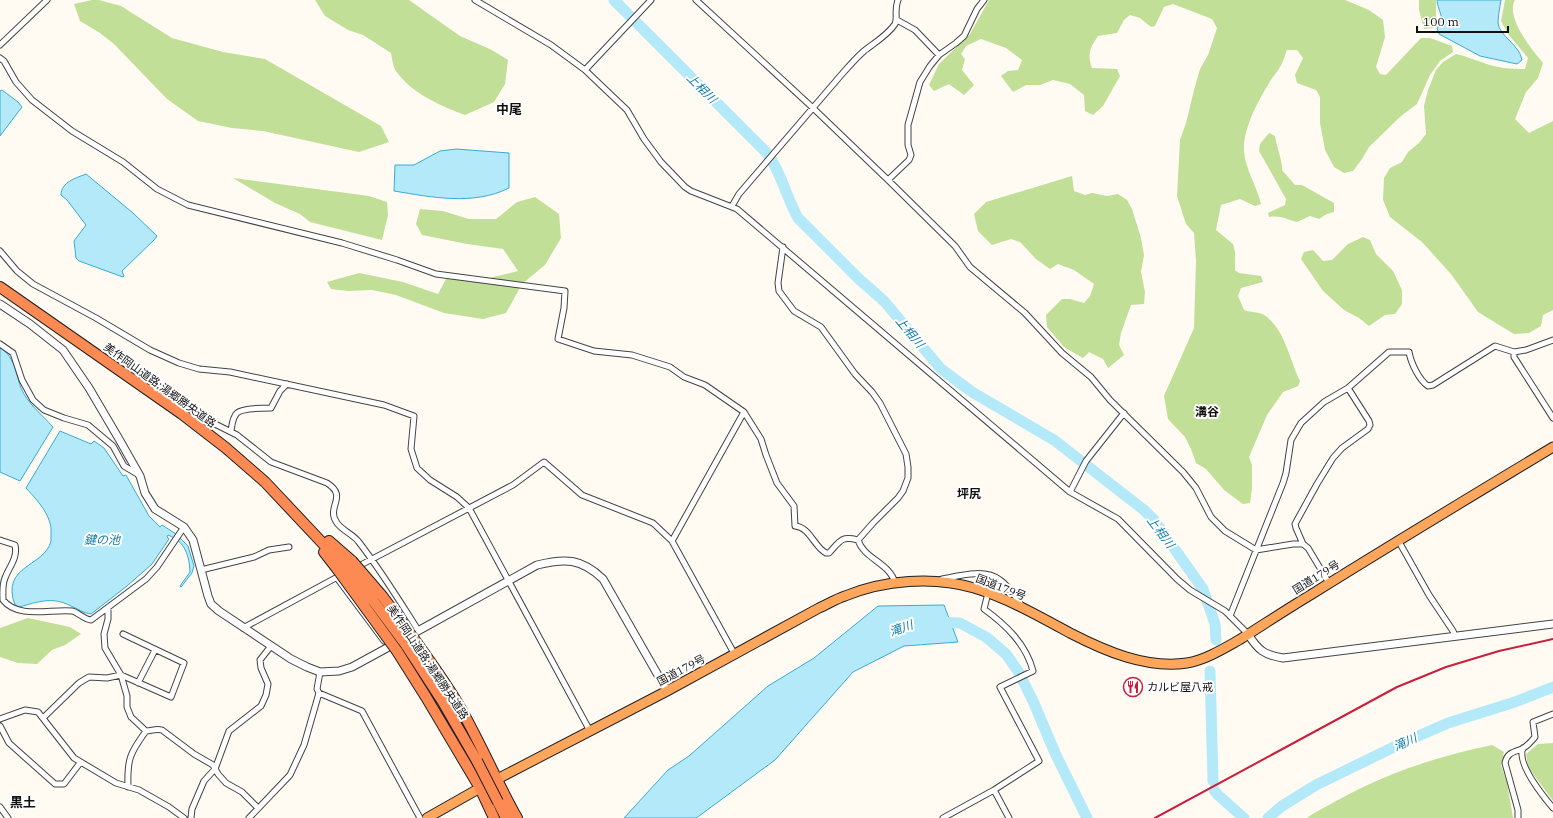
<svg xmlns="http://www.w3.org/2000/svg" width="1553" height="818" viewBox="0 0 1553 818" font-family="'IBM Plex Serif','Noto Sans JP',serif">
<rect width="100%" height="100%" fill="#fffbf3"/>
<path fill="#c1df97" d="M92 0H99L121 6 172 38 223 52 265 59 381 126 389 142 359 152 263 131 232 128 198 121 167 99 114 44 100 33 80 21 74 4Z
M315 0H409L460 36 492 50 508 60 505 84 494 102 465 115C441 106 411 93 396 71 393 67 392 58 391 53L363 35 348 30 325 16Z
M989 0H1345L1369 10 1383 20 1385 37 1376 67 1380 74 1386 75 1421 38H1430L1452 46 1453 52 1440 61 1430 75 1417 104 1401 116 1369 147 1362 159 1353 171 1344 173 1334 167 1325 150 1320 123V97L1316 90 1297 83 1295 75 1303 58 1297 50H1287C1285 55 1283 62 1280 67 1277 73 1271 78 1268 85 1257 103 1243 129 1244 151 1245 169 1257 186 1261 204L1255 206 1240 199 1221 205 1216 230 1233 244 1235 252V270L1239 273 1261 276 1263 282 1241 288 1238 296 1244 310C1249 312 1257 312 1262 314 1284 325 1290 361 1300 381L1298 386 1283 392 1267 415 1249 457 1252 465V488L1250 503 1243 504 1224 490 1206 469 1196 463 1191 449 1185 437 1168 419 1164 396 1194 328 1196 261 1194 233 1186 224 1177 196 1180 140 1186 123 1194 90 1200 69 1208 55 1217 28 1212 19 1173 4 1164 7 1155 26 1151 27 1140 18 1130 15 1124 20 1117 33 1098 36C1090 48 1087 54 1092 68L1117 69 1120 76 1103 106 1093 115 1085 111 1084 95 1070 84 1053 80 1040 85H1026L1013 92 1001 76 1008 71 1018 70 1022 60 1006 48 981 39 966 46 961 54 965 59 962 70 974 85 964 95 949 84 934 91 929 85 939 64 970 34Z
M1419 0H1436V19L1434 28 1424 29 1419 10Z
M1505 0H1515C1505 17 1532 50 1543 63L1538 78 1526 92 1515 119 1529 133 1553 121V310L1543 315 1541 326 1529 333 1514 334 1478 312 1451 274 1422 242 1390 217 1383 200 1384 178 1390 168 1402 162 1408 152 1419 143 1426 134 1424 106 1428 90 1436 70 1443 62 1456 54C1466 56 1474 60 1484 63 1497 68 1510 69 1525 69L1528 58 1508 34 1501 21Z
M1269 133 1275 136C1276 145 1283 162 1282 170L1295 185H1302L1334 203V212L1327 214 1319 219 1310 216 1297 222C1286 219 1280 215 1269 217L1268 213 1285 205 1286 199 1259 151 1260 144Z
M1072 176 1074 191 1085 195 1092 193 1107 196 1118 194 1127 200 1132 209 1141 238 1144 255 1141 272 1145 292 1144 304 1131 305 1121 333 1119 345 1124 355 1108 368 1103 359 1089 352 1083 358 1064 347 1047 327 1046 315 1062 299H1070L1084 303 1090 296 1094 284 1074 270 1058 264 1050 269 1036 259 1020 242 1011 239 992 245 978 231 974 214 986 202Z
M233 178 369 196 387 202 388 215 382 240 310 222 300 214 275 203Z
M535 197 559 214 561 238 545 265 522 284 506 313 483 319 444 313 396 295 372 290 348 291 331 289 327 282 359 273 403 282 438 294 446 279V274L489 278 518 271 503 249 467 244 422 235 416 224 420 209 443 211 469 219H496L517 202Z
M1363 237 1370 240 1376 254 1393 271 1402 290V304L1395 314 1385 315 1369 326 1359 318 1344 310 1323 291 1301 259 1304 252 1313 250 1323 261 1332 260 1348 244Z
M28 618 70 627 81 634 65 645 52 650 37 664 18 663 0 657V628Z
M1553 743V801L1528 767 1526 754 1538 744Z
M1492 745 1504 752 1501 765 1507 783 1513 818H1307C1316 811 1326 807 1336 801 1385 774 1437 756 1492 745Z"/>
<path fill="#b4e9fa" stroke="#36acd6" d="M1437 0H1501C1500 7 1498 15 1498 23 1499 36 1520 45 1522 60L1517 64 1480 56 1439 34 1437 28C1446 16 1438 13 1437 0Z
M2 90 18 102 22 107 0 136V91Z
M456 149 509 153V188C473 206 431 197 394 191L395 165H414L440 151Z
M86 174 133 213 157 236 155 239 122 271 124 276 123 277 79 261 76 258 74 241 86 225 67 200 61 195C61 182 76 178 86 174Z
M0 348C17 357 15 379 24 394 31 406 43 416 53 427L20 481 0 472Z
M60 431 91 444 94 441 104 448 123 476 126 475 149 516 160 527 162 525 176 534 188 546 194 566 192 573 181 587 180 586 190 572C189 556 186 542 168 535L167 537 169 539 152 564 127 586 91 614C83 613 78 609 71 606 52 596 38 602 19 607L15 605C0 565 45 567 51 541 51 538 51 535 51 532 51 529 51 526 50 523 46 509 35 498 26 488Z
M944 605 958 642 904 646 853 672 775 760 699 816 696 818H624L668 770 689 756 768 686 814 658 878 606Z"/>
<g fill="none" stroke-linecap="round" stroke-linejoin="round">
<path stroke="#b4e9fa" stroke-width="11" d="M614 0 766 152C781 171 786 197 798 218L859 279 884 301 941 369 972 392 1054 440 1144 510 1154 520 1203 589 1215 624 1216 640
M936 622 960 623 986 637 1006 654 1018 671 1033 701 1055 753 1087 818
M1210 671 1213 781
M1214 790 1218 795 1244 818
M1268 818 1282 806 1316 785 1398 745 1448 723 1515 702 1553 687"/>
<g stroke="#434343" stroke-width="7">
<path id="minor" d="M475 0 551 45 585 70 627 110 644 139 661 162 685 187 691 191 737 209 1070 492 1118 519 1177 579 1190 590 1225 611 1248 634
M696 0 813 108 888 180 955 246 970 267 1025 313 1062 353 1091 377 1110 400 1183 472 1196 488 1211 517 1225 531 1256 550 1293 544H1303L1308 548 1329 583
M897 20 915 30 939 55
M0 45 47 0
M0 58 4 61 16 82 32 100 72 131 123 162 157 189 188 205 342 243 397 260 436 274 565 291 564 308 558 339 594 351 632 355 670 367 684 377 705 385 744 412 761 439 766 455 777 483 794 506 795 526C810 527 814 547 826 553H829C841 540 841 536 858 540
M585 70 651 0
M888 180 909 160 911 155 908 145V125L920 82 930 66 939 55 956 43 964 36 977 9 984 0
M732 206 739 194 842 74C849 66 856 58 864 51 874 43 888 35 895 24 898 19 894 10 898 0
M783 247 778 283 779 291 794 311 821 327 855 374 872 392 880 403 906 454 908 467V478L903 491 898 498 873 523 858 540C864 559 890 563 895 583
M0 251 17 271 33 284 96 318 150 350 179 363 199 369 230 372 384 405 414 416 411 449 417 468 430 480 457 497 469 508 590 731
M0 344 13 353 22 380 33 400 44 410 64 418 88 425 113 446 124 466 139 475
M1514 352V357L1553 418
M186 407 203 418 237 435 271 462 327 483C349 497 325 507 337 523 342 530 352 534 358 541 380 569 399 600 418 630
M231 431C232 426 232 418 237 413 242 408 263 408 271 408L280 391 287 384
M1070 492 1086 461 1124 413
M0 540 15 545C18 558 9 567 5 578 2 585 3 593 3 600 18 619 50 609 72 611 78 612 83 619 91 620L146 579 157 567 184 527
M1398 540 1429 595 1453 631 1455 636
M672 541 744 412
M1303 544 1296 528 1295 524 1317 484 1333 458 1342 448 1368 429 1370 425 1369 421 1348 388
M357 567 513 485 544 462 582 495 653 523 672 541 735 655
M201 570 254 557 269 550 289 547
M337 578 384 641
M942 579C958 576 985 568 1000 580 1009 586 1015 597 1022 606
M108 608V619L104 634 105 648 121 675 127 696V707L131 717 146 731C130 753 127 759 128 787
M1230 616 1283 483 1286 473 1291 440 1301 423 1324 402 1348 388 1389 352H1409C1411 363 1419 380 1428 386L1433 385 1495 346 1514 352 1526 350 1553 340
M243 628 343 574
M138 683 155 650
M319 693 362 711 420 818
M43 718 79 683 89 677 107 678 121 675 171 697 184 663 123 634
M0 719 25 710 38 712 74 758 116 783 139 790 169 807 184 818
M0 726 9 743 55 784H64L80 763
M146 731C152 731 156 728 162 730L194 754 213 765 218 774 226 783 242 792 258 808
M1523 748C1516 763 1543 796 1553 808
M994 790 1009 818
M0 807 8 818
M191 818 192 809 204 781 215 769 229 731 261 706 266 695 268 684 261 668 260 660 271 646
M249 818 290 775 304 745 319 693 317 689 320 672
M943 818 994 790 1039 761 1000 687 1033 671C1026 644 1006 625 984 609L988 593
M1518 818V810L1505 763C1507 753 1513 752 1522 749 1527 746 1531 742 1535 737L1533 722 1553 714"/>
</g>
<g stroke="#434343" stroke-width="9">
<path id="tertiary" d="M0 304 30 324 63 350 89 388 119 439 140 476 145 493 155 509 184 527 193 540 208 596 211 604 219 611 291 659 307 667 320 672 339 671 352 667 396 643
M1248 634C1258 650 1264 655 1283 658L1553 624
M407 637 537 565C565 558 581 558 603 579L667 691"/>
</g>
<g stroke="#212121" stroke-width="11">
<path id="trunk" d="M427 818 480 788 667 691 819 608C828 604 836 599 845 596 884 580 933 576 974 588 1007 598 1039 616 1070 633 1105 651 1146 669 1187 663 1205 660 1223 649 1239 640 1263 625 1287 609 1312 594 1392 544 1472 496 1553 447"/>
</g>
<g stroke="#212121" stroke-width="12">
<path id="motorway" d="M0 287 182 414 226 448 265 482 344 566
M329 541 352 561
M324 552 338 570
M414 639C429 660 445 682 458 704 480 741 496 781 517 818
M406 645 443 702 477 761
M397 651 426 697 480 788 494 818
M498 802 506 818"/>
</g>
<use href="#minor" stroke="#fff" stroke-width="5"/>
<use href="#tertiary" stroke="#fff" stroke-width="7"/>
<use href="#trunk" stroke="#fea65b" stroke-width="9"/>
<use href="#motorway" stroke="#fd8953" stroke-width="10"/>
<path stroke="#ca1e3d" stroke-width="2" d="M1155 818 1397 687 1446 667 1499 651 1553 639"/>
<g stroke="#212121" stroke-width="12" stroke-linecap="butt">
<path id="motorway-bridge" d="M352 561 383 597 414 639
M344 566 374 602 406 645
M338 570 397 651
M477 761 498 802"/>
</g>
<use href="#motorway-bridge" stroke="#fd8953" stroke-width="10"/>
</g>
<defs>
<g id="restaurant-ring" transform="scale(1)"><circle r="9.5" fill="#fff" stroke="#ca1e3d" stroke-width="1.5"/><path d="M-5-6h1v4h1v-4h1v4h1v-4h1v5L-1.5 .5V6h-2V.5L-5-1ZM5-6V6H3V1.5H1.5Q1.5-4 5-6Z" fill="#ca1e3d"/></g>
</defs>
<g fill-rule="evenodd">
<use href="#restaurant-ring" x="1133" y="687"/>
</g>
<g text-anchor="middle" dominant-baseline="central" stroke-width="4" stroke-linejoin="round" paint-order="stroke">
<g font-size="11" fill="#101010" stroke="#fff">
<text transform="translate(160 385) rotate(36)">美作岡山道路;湯郷勝央道路</text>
<text transform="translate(1316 577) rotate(-32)">国道179号</text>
<text transform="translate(1001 587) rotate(21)">国道179号</text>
<text transform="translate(428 662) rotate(56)">美作岡山道路;湯郷勝央道路</text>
<text transform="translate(681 670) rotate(-28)">国道179号</text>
</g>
<g font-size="11" fill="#101010" stroke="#fff" text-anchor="start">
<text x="1147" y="687">カルビ屋八戒</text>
</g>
<g font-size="12" font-style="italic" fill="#107cab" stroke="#fff">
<text transform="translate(702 88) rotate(45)">上相川</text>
<text transform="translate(910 332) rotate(50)">上相川</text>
<text transform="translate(1161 532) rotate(53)">上相川</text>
<text x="102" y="539">鍵の池</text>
<text transform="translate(901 628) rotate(-20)">滝川</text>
<text transform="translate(1405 742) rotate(-24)">滝川</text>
</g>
<g font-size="12" font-weight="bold" fill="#101010" stroke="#fff">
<text x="1207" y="411">溝谷</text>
<text x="969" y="493">坪尻</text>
</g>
<g font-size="13" font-weight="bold" fill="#101010" stroke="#fff">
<text x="509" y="109">中尾</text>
<text x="23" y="802">黒土</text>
</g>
</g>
<path d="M1417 26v6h91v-6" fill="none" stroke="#101010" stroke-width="2"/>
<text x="1423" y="26" font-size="12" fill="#101010" stroke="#ffffff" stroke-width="3" paint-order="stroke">100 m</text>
</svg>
